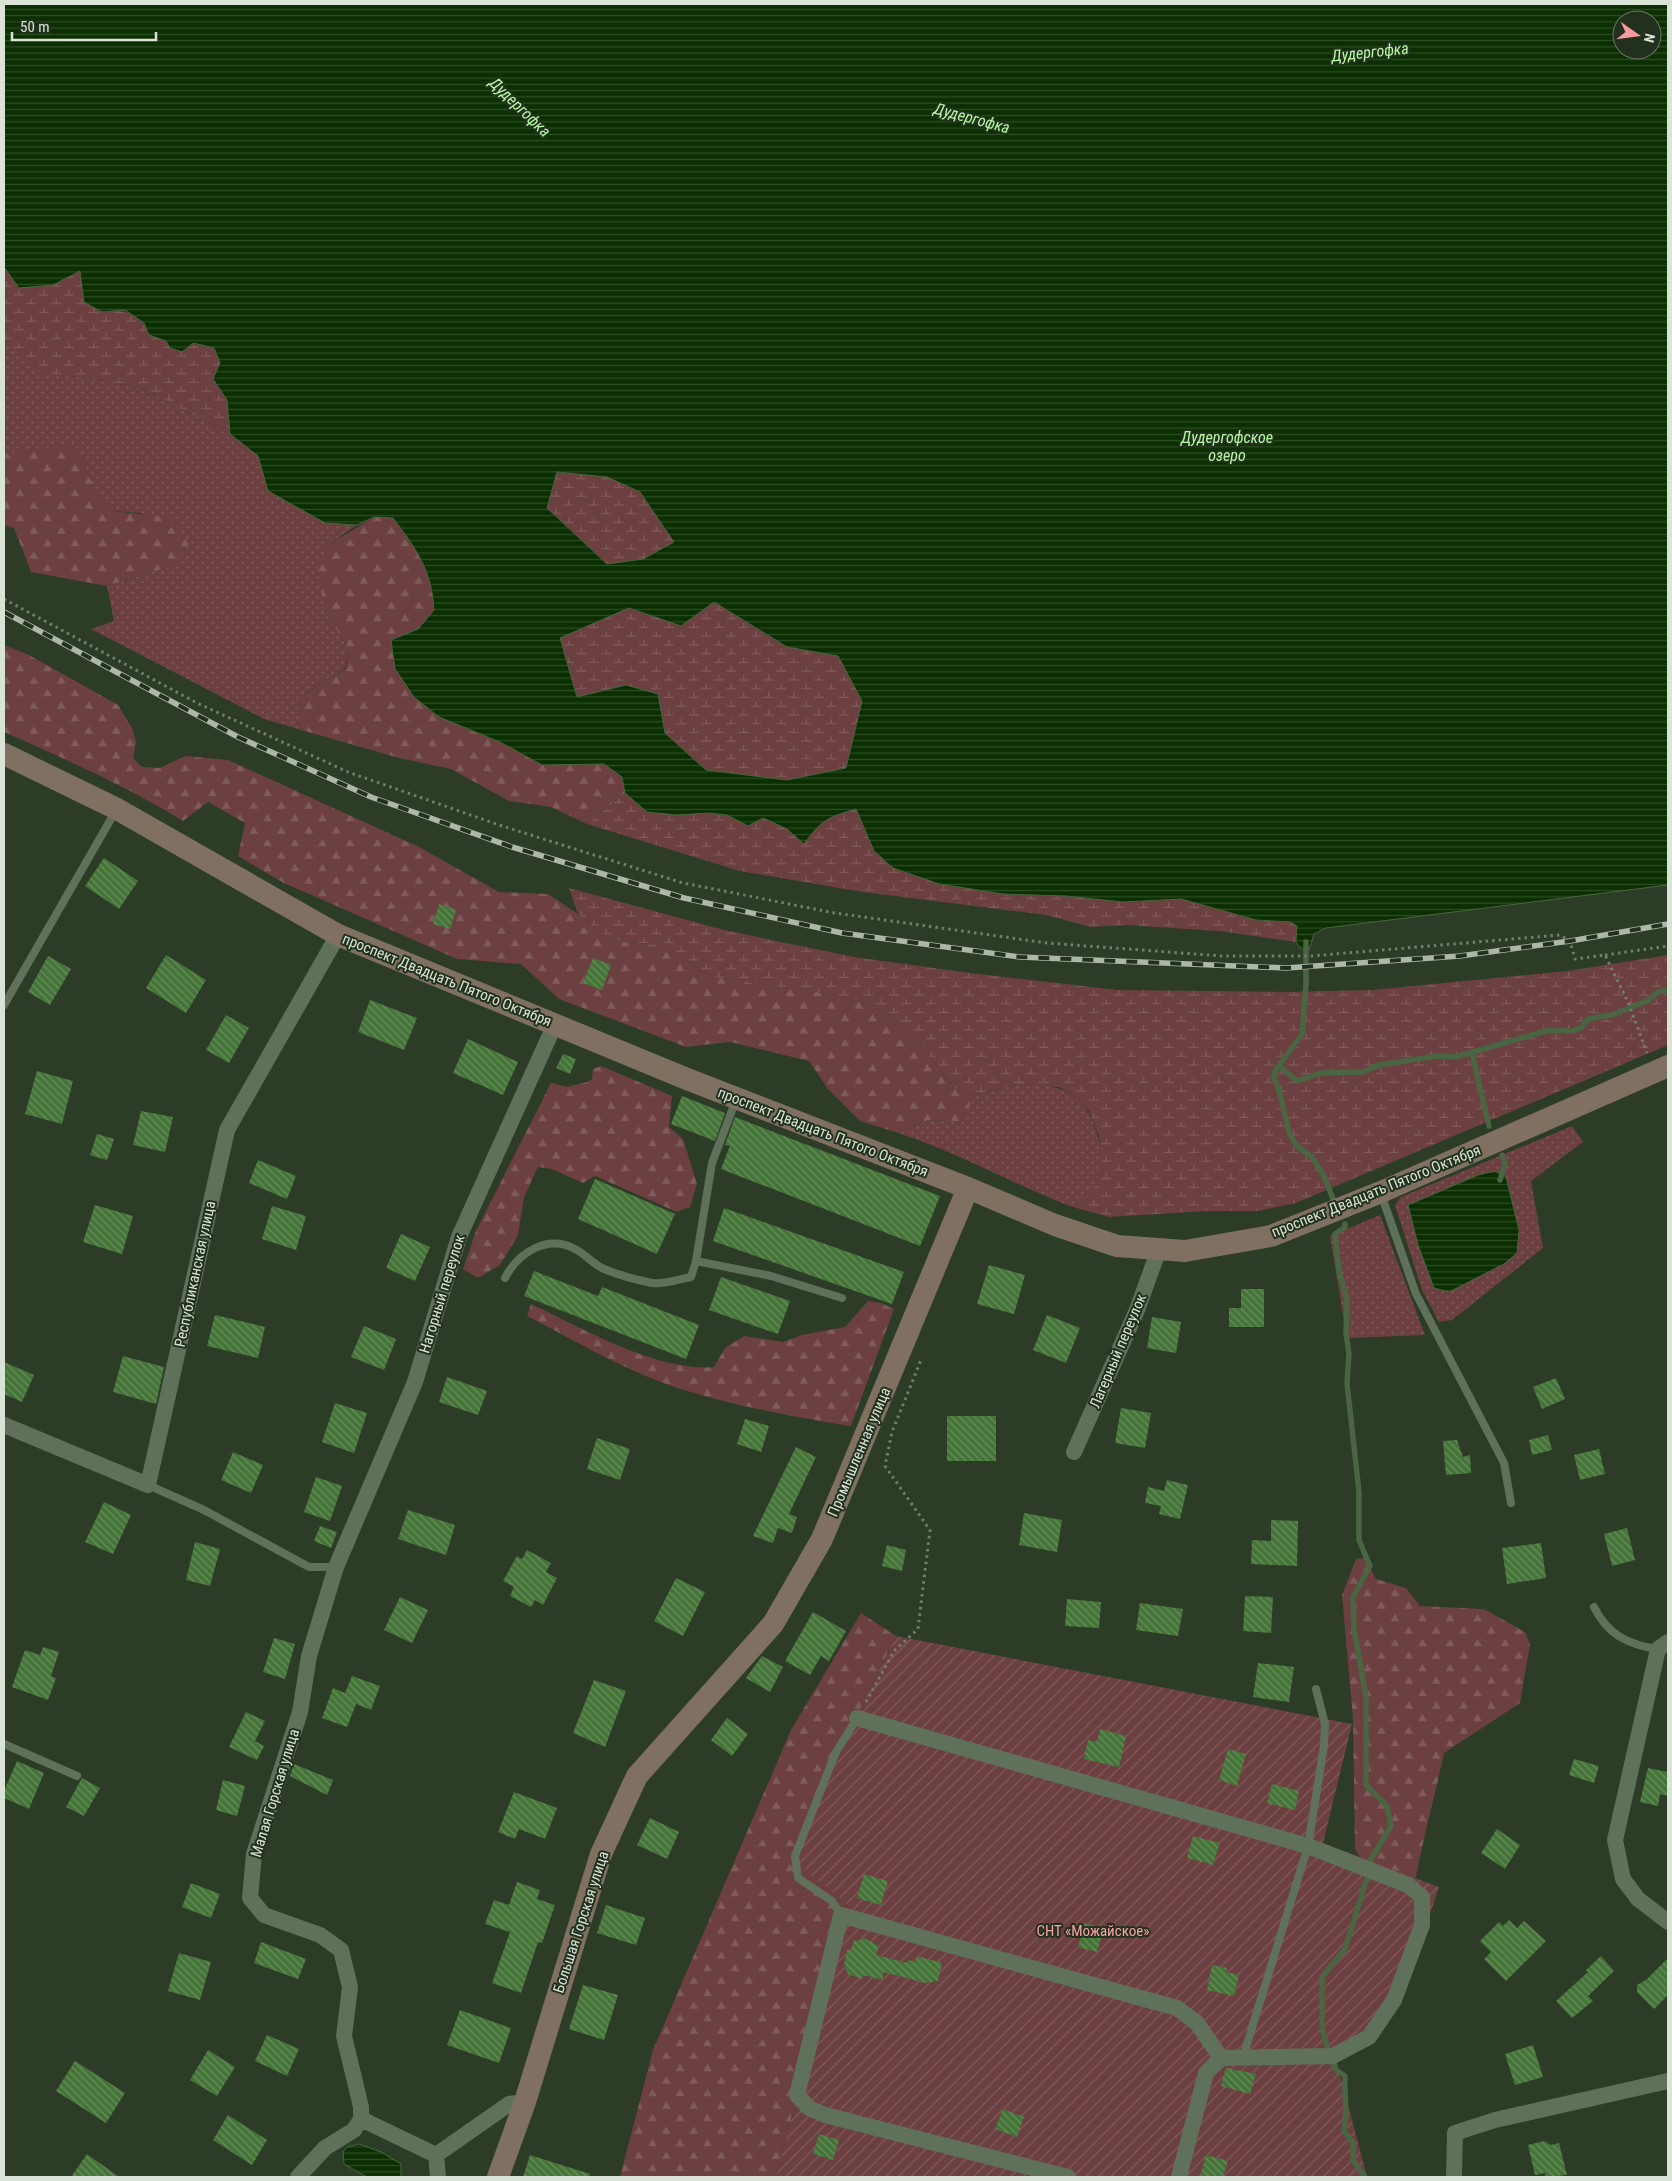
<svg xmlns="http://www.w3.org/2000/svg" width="1672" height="2181" viewBox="0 0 1672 2181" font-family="'Roboto Condensed',sans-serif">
<defs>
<pattern id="grass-dots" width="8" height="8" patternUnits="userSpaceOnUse" patternTransform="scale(1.25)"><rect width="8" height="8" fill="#6c3f41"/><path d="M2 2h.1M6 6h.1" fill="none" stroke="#805b5c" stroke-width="1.8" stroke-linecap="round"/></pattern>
<pattern id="forest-firs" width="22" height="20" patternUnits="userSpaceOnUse" patternTransform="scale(1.25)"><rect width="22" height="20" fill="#6c3f41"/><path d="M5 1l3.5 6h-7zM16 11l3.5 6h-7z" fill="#805b5c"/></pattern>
<pattern id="wetland-marsh" width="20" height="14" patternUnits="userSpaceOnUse" patternTransform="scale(1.25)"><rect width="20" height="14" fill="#6c3f41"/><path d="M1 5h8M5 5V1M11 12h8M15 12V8" fill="none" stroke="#805b5c"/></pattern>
<pattern id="garden-furrows" width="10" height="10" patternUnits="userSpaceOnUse" patternTransform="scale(1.25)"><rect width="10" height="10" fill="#6c3f41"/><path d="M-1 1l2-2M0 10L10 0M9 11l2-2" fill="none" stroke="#805b5c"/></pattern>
<pattern id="water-rules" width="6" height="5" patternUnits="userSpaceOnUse" patternTransform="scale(1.25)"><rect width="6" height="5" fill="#0b2f01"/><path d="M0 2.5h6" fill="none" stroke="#2e4d25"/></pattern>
<pattern id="building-back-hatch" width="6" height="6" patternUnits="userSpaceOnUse" patternTransform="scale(1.25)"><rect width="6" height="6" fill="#457438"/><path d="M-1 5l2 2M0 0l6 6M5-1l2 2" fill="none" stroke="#688e5d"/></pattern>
</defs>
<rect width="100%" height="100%" fill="#2c3c27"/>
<path fill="url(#grass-dots)" d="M4 340 40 373 91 378 143 389 230 434 258 456 268 491 325 523 357 525 328 545 324 610 349 649 345 669 302 695 298 729 264 719 91 629 114 621 107 586 171 566 142 513 111 511 97 495 81 457 23 453 4 454Z
M1016 1085C1036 1085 1056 1084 1073 1095 1100 1112 1112 1177 1086 1199 1083 1202 1077 1205 1073 1207 1013 1185 958 1152 898 1133L928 1120 965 1122 972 1096Z
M1572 1126 1583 1142 1531 1181 1543 1248 1452 1320 1439 1322 1422 1290 1395 1205 1401 1197Z
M1380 1215 1425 1335 1347 1338 1330 1236Z"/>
<path fill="url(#forest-firs)" d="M69 444 81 457 97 495 111 511 169 517 191 543 171 566 107 586 31 572 14 528 4 525V454Z
M374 517 393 518C416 548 432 571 434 610L418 629 391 640 414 697 439 717 513 748 575 763 604 764 623 777 625 793 587 824 551 807 509 801 451 769 399 758 298 729 302 695 346 669 349 649 324 610 318 566 328 545Z
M4 645 29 655 118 705 132 728 136 742 133 758 142 767 160 768 185 756 228 760 419 847 499 892 548 894 578 914 610 940 667 946 712 977 824 993 869 1003 910 1032 955 1088 972 1096 966 1122 928 1120 898 1133 860 1121 828 1089 809 1061 730 1042 686 1047 559 999 521 964 457 959 284 883 238 856 245 823 208 802 183 821C126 786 65 759 4 732Z
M601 1066 672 1096 669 1127 683 1139 697 1184 690 1207 677 1212 595 1176 583 1183 552 1169 538 1167 524 1197 518 1235 500 1265 478 1278 463 1269 476 1231 551 1083 568 1087C576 1083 584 1085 592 1079L593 1069Z
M868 1301 881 1303 894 1309 851 1426C795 1417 739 1407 684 1390 629 1373 578 1342 527 1316L531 1304C582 1328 657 1372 714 1367L725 1348 744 1336 783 1342 802 1335 845 1327Z
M1364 1558 1376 1579 1406 1588 1420 1606 1484 1609 1525 1632 1530 1644 1520 1703 1444 1753C1435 1796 1423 1838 1415 1882L1362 1861 1355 1849 1353 1719 1342 1595 1356 1559Z
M861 1613 896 1636 823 1785 848 1904 776 2177H620L653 2050 791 1730Z"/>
<path fill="url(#wetland-marsh)" d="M4 267 19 288 53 285 80 271 102 312C126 310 140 311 149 335 170 343 192 343 214 348L220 363 213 379 227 400 230 434 143 389 91 378 39 373 4 340Z
M557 472 607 477 640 492 674 542 643 559 607 564 547 508Z
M714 602 787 647 838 656 862 701 846 768 787 780 706 770 665 733 626 685 577 697 560 638 629 608 681 626Z
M625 793 647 812 677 815 708 813 727 815 748 826 763 818 787 829 804 844C822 820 828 817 856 809L874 851 939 884 1003 894 1066 896 1123 902 1181 899 1256 920 1290 922 1297 926 1296 942 1219 931 1125 925 1091 927 1046 915 863 892 740 871 587 824Z
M569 888 724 930 854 957 970 973 1118 990 1287 992 1372 990 1568 971 1668 955V1045L1296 1203 1258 1211H1207L1109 1217 1073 1207 1087 1199 1096 1184 1100 1158 1099 1136 1089 1111 1075 1096 1059 1087 1016 1085 972 1096 955 1088 910 1032 869 1003 824 993 712 977 667 946 610 940 578 914Z"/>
<path fill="url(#garden-furrows)" d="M896 1636 1352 1724 1323 1843 1439 1887 1403 1998 1336 2059 1367 2177H776L848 1904 796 1863 823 1785Z"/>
<path fill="url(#water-rules)" stroke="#496541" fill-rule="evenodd" d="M4 4H1668V885L1326 928 1314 934 1309 950 1301 949 1296 942 1297 926 1290 922 1256 920 1181 899 1123 902 1066 896 1003 894 939 884 893 868 874 851 856 809C828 817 821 820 804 844L787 829 763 818 748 826 727 815 708 813 677 815 647 812 625 793 622 777 604 764 542 765 500 742 439 717 414 697 395 669 391 640 418 629 434 610C432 571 416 548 393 518L374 517 357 525 325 523 268 491 258 456 230 434 227 400 213 379 220 363 214 348 193 343 182 352 170 348 166 341 149 335 144 323 125 310 102 312 84 302 80 271 53 285 19 288 4 267ZM1622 20H1652V50H1622ZM557 472 607 477 640 492 674 542 643 559 607 564 547 508ZM714 602 787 647 838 656 862 701 846 768 787 780 706 770 665 733 658 694 626 685 577 697 560 638 629 608 681 626Z
M1495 1171 1506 1177 1519 1230 1517 1253 1504 1264 1449 1292 1434 1288 1418 1245 1408 1205 1478 1175Z
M359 2144 381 2152 401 2164V2177H367L344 2164 343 2152 347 2147Z"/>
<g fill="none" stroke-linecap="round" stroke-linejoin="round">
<path stroke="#496541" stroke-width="5.5" d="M1306 942V984L1302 1034 1275 1071 1274 1078 1278 1086 1290 1135 1297 1146 1312 1157 1324 1176 1333 1199
M1472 1053 1489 1126
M1279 1066 1297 1081 1321 1073 1363 1072 1379 1065 1437 1056 1456 1057 1549 1030 1572 1031 1581 1028 1588 1019 1615 1014 1647 1001 1658 992 1668 990
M1500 1180 1505 1164 1502 1155
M1345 1224V1227L1335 1234 1339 1272 1347 1299 1346 1333 1349 1354 1347 1383 1359 1492V1540L1370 1566 1353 1597 1354 1629 1366 1697V1785L1387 1806 1391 1826 1370 1861
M1328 2049 1322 2029V1977L1345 1949 1367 1878
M1333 2063 1336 2070 1345 2076C1344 2095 1348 2114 1344 2131L1353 2143V2160L1365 2177"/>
</g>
<path fill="url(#building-back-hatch)" d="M104 858 138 881 119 909 85 886Z
M439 904 456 910 450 929 433 924Z
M166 955 206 980 186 1013 146 988Z
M48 956 71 969 50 1005 28 992Z
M593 958 611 965 602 990 583 983Z
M370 1000 417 1018 404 1050 358 1032Z
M226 1015 249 1028 229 1063 206 1050Z
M468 1039 518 1062 503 1095 453 1073Z
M563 1054 576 1059 570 1074 556 1068Z
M37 1071 73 1081 62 1124 25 1114Z
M682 1096 725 1113 715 1141 671 1124Z
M141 1111 173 1117 165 1152 133 1145Z
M735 1117 940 1196 920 1246 721 1169 730 1146 725 1145Z
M97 1134 114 1139 107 1160 90 1155Z
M258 1160 296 1176 287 1199 249 1183Z
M595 1179 675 1214 657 1254 578 1219Z
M95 1205 133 1216 122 1254 83 1242Z
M272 1206 306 1216 296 1250 262 1239Z
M724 1208 904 1272 892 1304 713 1241Z
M401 1234 430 1247 415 1281 386 1268Z
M989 1265 1025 1275 1014 1314 977 1304Z
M534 1271 598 1296 602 1287 699 1325 686 1359 524 1296Z
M721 1277 790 1301 778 1334 709 1310Z
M1241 1289H1264V1327H1229V1308H1241Z
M215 1315 265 1327 258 1358 207 1346Z
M1047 1315 1080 1328 1066 1363 1033 1350Z
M1152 1317 1181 1322 1176 1353 1147 1348Z
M364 1326 396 1339 384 1370 351 1357Z
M123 1356 164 1367 156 1404 113 1392Z
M4 1362 34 1375 22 1402 4 1394Z
M447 1377 487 1391 478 1415 439 1402Z
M1556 1378 1565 1399 1542 1409 1533 1387Z
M335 1403 367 1413 354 1453 322 1442Z
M1121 1408 1151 1413 1145 1448 1115 1443Z
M947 1416H996V1461H947Z
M745 1419 769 1426 761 1452 737 1444Z
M1548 1435 1552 1450 1532 1455 1529 1440Z
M597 1438 630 1449 620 1480 587 1469Z
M1457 1440 1463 1457 1470 1455 1471 1473 1446 1475 1443 1441Z
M796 1447 816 1457 789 1514 797 1517 792 1533 778 1528 773 1543 753 1536Z
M1599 1449 1605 1474 1580 1480 1574 1455Z
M233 1452 263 1465 251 1493 221 1480Z
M316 1477 342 1486 330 1521 304 1512Z
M1167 1480 1188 1485 1180 1519 1159 1514 1161 1506 1145 1503 1148 1487 1164 1491Z
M104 1502 131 1515 113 1554 85 1542Z
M408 1510 455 1525 446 1555 398 1539Z
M1024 1513 1062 1520 1057 1552 1019 1545Z
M1271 1520 1298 1521 1297 1566 1251 1564 1252 1540 1271 1541Z
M320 1526 337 1532 331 1548 314 1541Z
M1627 1528 1635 1560 1612 1566 1604 1534Z
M195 1542 220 1549 210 1586 186 1580Z
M1541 1543 1546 1578 1507 1584 1502 1548Z
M887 1545 906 1550 902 1571 882 1566Z
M527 1550 551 1563 546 1572 557 1578 543 1605 535 1600 531 1607 510 1596 514 1587 503 1581 517 1556 522 1559Z
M676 1578 705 1592 683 1636 654 1621Z
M1245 1596 1273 1597 1271 1633 1243 1631Z
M400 1597 428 1610 412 1643 384 1630Z
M1067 1599 1101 1602 1099 1628 1065 1626Z
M1140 1603 1183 1609 1178 1636 1136 1630Z
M813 1612 846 1631 829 1661 821 1656 810 1675 785 1661Z
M274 1638 295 1644 285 1679 263 1672Z
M43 1647 59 1652 51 1676 56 1678 48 1700 12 1687 25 1650 40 1655Z
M762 1656 783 1667 770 1692 746 1678Z
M1258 1663 1294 1667 1289 1702 1253 1697Z
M352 1676 380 1686 371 1710 356 1704 347 1727 322 1718 333 1688 345 1693Z
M594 1680 626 1691 605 1747 573 1733Z
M246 1712 265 1721 255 1741 264 1746 257 1760 229 1747Z
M727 1718 748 1734 732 1756 711 1740Z
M1100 1729 1126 1736 1119 1767 1084 1759 1088 1740 1097 1742Z
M1228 1749 1246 1754 1237 1786 1219 1780Z
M1574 1759 1599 1766 1594 1783 1569 1775Z
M17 1761 44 1773 29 1809 4 1798V1791Z
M294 1764 333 1780 327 1795 290 1776Z
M1648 1768 1668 1772V1796L1660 1794 1658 1806 1640 1802Z
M82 1778 100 1788 84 1816 66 1807Z
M223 1780 245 1786 237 1816 216 1810Z
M1272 1784 1299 1791 1295 1810 1267 1803Z
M514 1792 557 1808 545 1839 519 1829 515 1839 498 1832Z
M650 1818 679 1832 667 1859 637 1845Z
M1497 1829 1520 1845 1505 1869 1481 1853Z
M1193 1836 1220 1843 1213 1865 1187 1858Z
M864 1874 888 1881 881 1905 857 1898Z
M517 1882 540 1890 537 1899 555 1905 542 1943 538 1942 521 1993 492 1983 510 1932 485 1924 494 1900 509 1905Z
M191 1883 220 1894 211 1918 182 1907Z
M606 1905 645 1918 636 1945 597 1933Z
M1509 1920 1517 1928 1524 1921 1546 1941 1506 1981 1484 1959 1491 1952 1480 1941 1499 1922 1503 1926Z
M1085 1923 1104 1928 1097 1952 1078 1947Z
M864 1938 879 1946 876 1955 907 1963 908 1960 916 1962 917 1956 942 1963 938 1981 925 1983 884 1972 882 1980 863 1975 862 1979 848 1974 844 1964 847 1950 851 1951 854 1940 859 1941Z
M261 1942 306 1959 298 1979 254 1963Z
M179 1953 211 1962 200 2000 168 1991Z
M1601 1956 1614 1971 1588 1996 1593 2001 1572 2018 1556 2001 1588 1972 1586 1970Z
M1668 1958V1995L1654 2009 1637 1992V1985L1646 1980Z
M1212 1965 1227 1968 1226 1972 1239 1975 1234 1996 1207 1990Z
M583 1985 618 1995 604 2040 569 2029Z
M460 2010 511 2028 499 2063 447 2045Z
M267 2035 299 2049 287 2076 255 2061Z
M1533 2045 1543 2077 1515 2085 1505 2054Z
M208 2050 235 2067 217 2096 190 2080Z
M75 2061 125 2093 106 2123 56 2091Z
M1226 2068 1256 2074 1250 2094 1221 2086Z
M1003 2109 1024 2117 1017 2137 995 2129Z
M228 2115 267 2140 252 2165 213 2140Z
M819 2134 839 2140 833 2160 813 2154Z
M1544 2141 1551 2145 1559 2143 1567 2175 1546 2177 1545 2173 1535 2175 1528 2145Z
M87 2154 119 2177H71Z
M530 2155 590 2174 589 2177H523Z
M1206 2155 1228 2161 1223 2177H1200Z"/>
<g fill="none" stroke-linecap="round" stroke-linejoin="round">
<path stroke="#717f6d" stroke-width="3" stroke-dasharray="2.5 4" stroke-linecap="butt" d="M4 599 197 703 348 772 499 825 683 883 835 913 1047 943 1222 956H1311L1560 935 1570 941 1575 959 1605 955 1628 1002 1647 1053
M1605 955 1668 946
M866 1702 894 1651 918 1629 930 1530 885 1466 892 1432 921 1360 920 1358"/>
<path stroke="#5f715b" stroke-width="8" d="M4 1005 115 812
M1381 1194 1416 1294 1504 1463 1511 1503
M696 1261 771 1276 842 1298
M505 1278C518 1253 547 1234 575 1249 585 1254 593 1264 604 1269 619 1275 636 1280 652 1283 664 1285 679 1279 691 1277L696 1261 712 1163 736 1100
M148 1485 204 1510 309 1567H336
M1594 1607C1607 1634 1628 1645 1658 1649
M4 1744 77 1776
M841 1915 832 1901 798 1878 795 1856 835 1754 857 1718
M1243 2057 1308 1846 1324 1746 1325 1724 1316 1689"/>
<path stroke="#5f715b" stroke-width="16" d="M4 1425 148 1485 227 1130 338 935
M1074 1452 1137 1310 1159 1249
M1668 1642 1658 1649 1615 1840 1623 1879 1638 1899 1668 1922
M857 1718 1308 1846 1408 1885 1422 1897V1925L1394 2000 1369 2037 1333 2056 1221 2058 1206 2073 1179 2177
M361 2119 436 2155
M436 2155 509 2104 525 2102
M436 2155 438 2177
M298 2177 325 2148 354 2130 361 2119V2107L344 2036 350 1987 341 1950 320 1935 264 1915 250 1898 254 1854 300 1712 309 1656 336 1567 415 1382 459 1237 555 1024
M1068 2177 825 2115 809 2108 797 2095 841 1915 1177 2008 1197 2023 1221 2058
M1454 2177 1455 2133 1495 2120 1668 2081"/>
<path stroke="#7f7062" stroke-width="22" d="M4 754 117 809 338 935 687 1079 968 1188 1055 1225 1117 1246 1185 1251 1271 1236 1381 1192 1668 1066
M498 2177 525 2102 601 1854 637 1776 773 1624 822 1539 968 1188"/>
<g stroke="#adb8a9" stroke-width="5.5">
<path id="rail" d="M4 612 238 737 371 797 512 847 684 898 842 933 1020 957 1286 968 1460 956 1570 941 1668 924"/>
</g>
<use href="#rail" stroke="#22311e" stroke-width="4" stroke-dasharray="11" stroke-linecap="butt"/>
</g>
<g text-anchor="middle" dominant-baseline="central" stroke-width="4" stroke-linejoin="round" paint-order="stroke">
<g font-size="15" fill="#d9e3d6" stroke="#22311e">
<text transform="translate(447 980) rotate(22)">проспект Двадцать Пятого Октября</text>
<text transform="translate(823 1132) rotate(21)">проспект Двадцать Пятого Октября</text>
<text transform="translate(1376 1191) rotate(-22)">проспект Двадцать Пятого Октября</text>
<text transform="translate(195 1274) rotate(-78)">Республиканская улица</text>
<text transform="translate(442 1294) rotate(-73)">Нагорный переулок</text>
<text transform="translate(1118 1351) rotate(-67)">Лагерный переулок</text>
<text transform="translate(859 1452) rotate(-67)">Промышленная улица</text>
<text transform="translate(275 1793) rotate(-73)">Малая Горская улица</text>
<text transform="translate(581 1922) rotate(-72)">Большая Горская улица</text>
</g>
<g font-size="15" fill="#fba2a4" stroke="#22311e">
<text x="1093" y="1931">СНТ «Можайское»</text>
</g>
<g font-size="16" font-style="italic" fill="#b4f8a1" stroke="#22311e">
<text transform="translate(1370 52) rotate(-6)">Дудергофка</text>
<text transform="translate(520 107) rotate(44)">Дудергофка</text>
<text transform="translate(972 118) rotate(15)">Дудергофка</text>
<text x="1227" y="437">Дудергофское<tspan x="1227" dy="18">озеро</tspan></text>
</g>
</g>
<rect width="1672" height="2181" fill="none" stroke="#d9e3d6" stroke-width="10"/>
<g transform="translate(1637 35) rotate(104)"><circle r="24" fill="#22311e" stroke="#6b7868"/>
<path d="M0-4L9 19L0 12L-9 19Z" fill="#f59b9d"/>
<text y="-8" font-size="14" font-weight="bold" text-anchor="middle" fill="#d9e3d6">N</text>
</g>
<path d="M12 32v8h144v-8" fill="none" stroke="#d9e3d6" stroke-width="2.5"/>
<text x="20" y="32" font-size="15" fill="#d9e3d6" stroke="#22311e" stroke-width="4" paint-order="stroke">50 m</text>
</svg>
